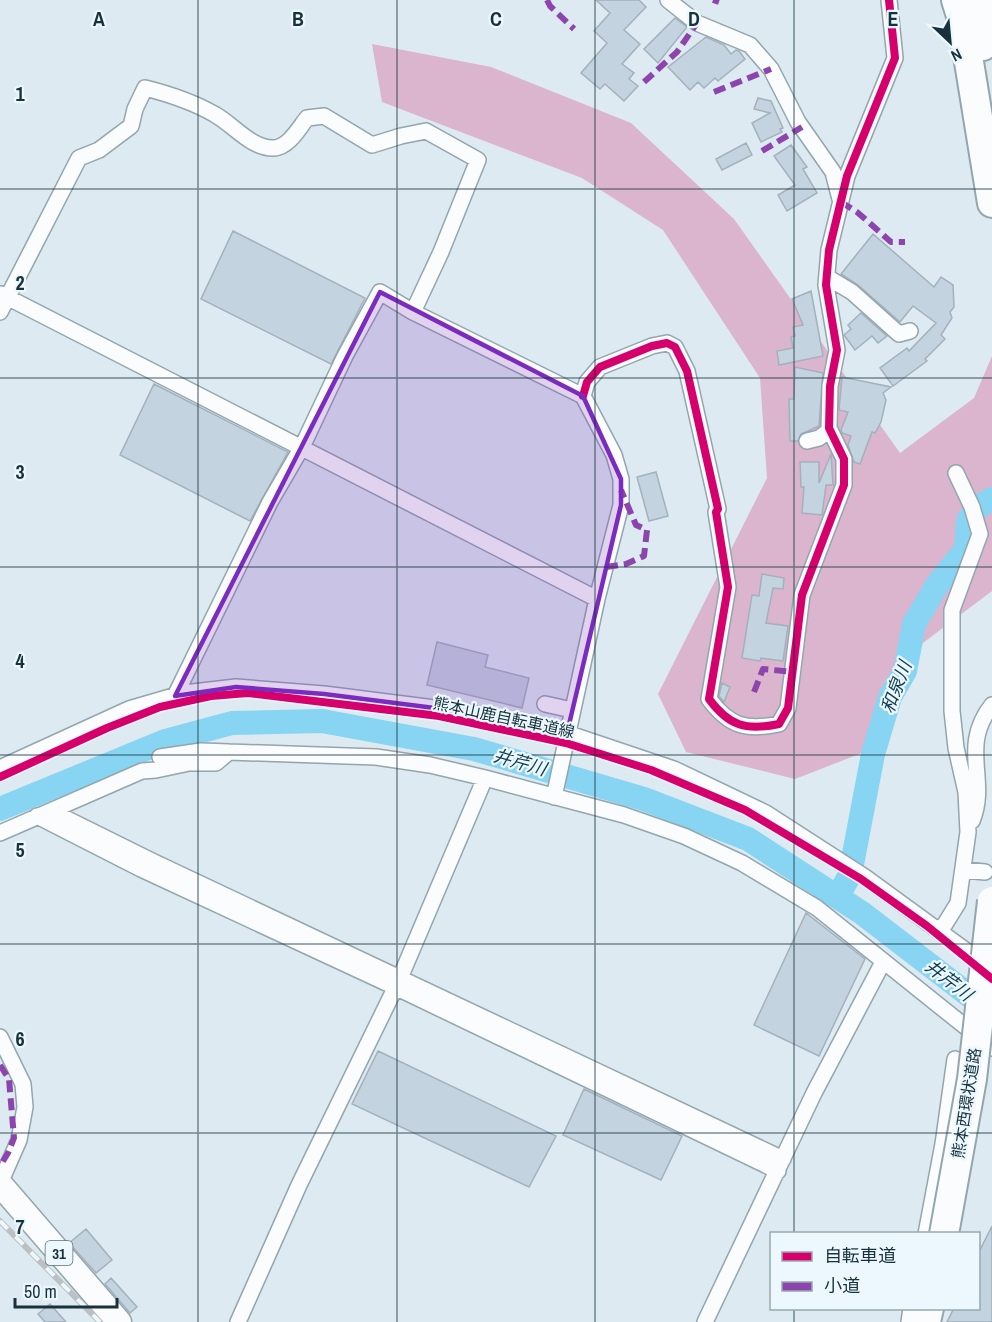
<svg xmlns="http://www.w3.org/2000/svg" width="992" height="1322" viewBox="0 0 992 1322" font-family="'Archivo Narrow','Noto Sans JP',sans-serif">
<rect width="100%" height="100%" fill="#ddeaf1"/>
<path fill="#dbb4ce" d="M372 44 491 67 631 123 734 219 900 453 974 398 992 356V591L899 661 867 751 795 779 686 752 658 694 767 478 760 378 663 230 582 178 382 102Z"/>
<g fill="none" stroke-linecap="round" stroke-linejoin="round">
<path stroke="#88d4f3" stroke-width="24" d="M0 809 165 741 232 723 322 721 474 749 644 799 748 839 862 913 992 1013
M837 897 850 875 873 754 890 697 905 671 914 624 937 585 966 549 968 521 978 507 992 499"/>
</g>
<path fill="#c3d3e0" stroke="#a4b1bc" stroke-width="1.5" d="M596 0H639L646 7 624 30 640 44 622 64 634 73 629 79 638 86 624 101 605 84 600 89 581 73 607 43 594 31 610 13Z
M675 18 687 27 658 63 644 49Z
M706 37 724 45 731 54 736 50 739 51 745 59 718 81 715 78 704 88 698 82 690 90 668 67Z
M758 98 771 101 783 128 780 129 782 132 761 142 752 123 770 113 754 109Z
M746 143 752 155 722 170 716 159Z
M791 145 807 167 803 169 817 193 787 211 778 195 795 185 774 156Z
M233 231 365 298 331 364 201 299Z
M873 234 934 287 941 277 953 285 954 307 950 312 952 318 941 335 945 339 925 359 927 361 893 386 880 368 907 348 909 351 936 323 913 306 900 322 858 285 841 274Z
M811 291 823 356 779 365 777 351 793 348 791 337 795 336 793 327 803 325 792 299Z
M861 313 887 336 878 343 872 336 855 350 844 335 851 329 848 325Z
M795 367 823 373 819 426 801 434 798 441H790L789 399H794Z
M842 377 891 387 883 393 886 400 881 422 875 433 872 432 860 464 854 462 848 445 851 436 842 433 841 430 848 412 839 410Z
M154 384 288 452 250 521 120 455Z
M831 454 833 485H826L822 515 802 513 804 487H801L800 462H819V483Z
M656 472 668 516 649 521 637 477Z
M762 574 784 578 783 589 773 588 766 623 788 626 783 661 761 658 760 661 742 658 752 595 759 596Z
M437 642 488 655 485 667 529 678 522 708 427 685Z
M722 683 730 687 724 702 719 696Z
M806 913 865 959 819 1056 754 1025Z
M378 1051 556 1136 529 1187 352 1104Z
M584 1089 682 1136 661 1180 563 1135Z
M992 1226V1322H947L954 1308H978V1254Z
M86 1229 112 1260 96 1273 69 1243Z
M111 1278 137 1307 130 1313 105 1284Z
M50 1304 66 1322H45L38 1314Z"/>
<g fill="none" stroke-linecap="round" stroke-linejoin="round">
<g stroke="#93a5ad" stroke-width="18">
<path id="street" d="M668 0 697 23 750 45 771 69 798 122 833 172 840 199
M827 277 852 292 899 334 910 331
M1 294 597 599
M0 312 79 158 99 150 131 126 135 109 145 88C169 94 193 102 214 114 233 124 251 149 274 148 289 147 299 128 307 118L324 116 372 145 401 136 426 131 478 160 441 252 413 312
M583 396 587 382 600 367 652 346 667 343 675 347 687 371 718 509 716 512 728 587 709 699C729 726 746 731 779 724L788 708 802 595 844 485V459L829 428 830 386 837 350 826 285 829 250 847 176 895 58 889 0
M807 441 819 438 830 430
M175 696 270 502 302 447 345 356 380 292 413 312 583 396 614 455 621 479V505L597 599 554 797
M545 704 572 710
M160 757 201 751 229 752
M0 768 129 709 184 693 236 687 324 694 466 712 567 733 674 769 766 813 865 877 972 955
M51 811 154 862 783 1159
M37 816 141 869 395 987 778 1171
M972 821C989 780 959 747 992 705
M0 833 142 771 156 770 189 763H216L229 752 376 757 430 765 485 778
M964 870 985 872
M938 930 945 924 958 903 968 832 966 792 956 748 952 711V610L980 534 972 507 956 473
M0 1037 23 1084 25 1107 19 1140 4 1174 0 1177
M926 1234 943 1144 955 1059
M238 1322 299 1185 400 978 485 778 624 815 684 836 742 863 817 908 992 1048
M705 1322 814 1093 883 962
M909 1322 911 1308"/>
</g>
<g stroke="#93a5ad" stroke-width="27">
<path id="primary" d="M0 1184 119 1322"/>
</g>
<g stroke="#93a5ad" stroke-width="32">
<path id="highway" d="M956 0 962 19 992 203
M978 0 983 46
M926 1322 929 1308"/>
</g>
<use href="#street" stroke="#fafcfd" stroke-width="15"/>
<use href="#primary" stroke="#fafcfd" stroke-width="24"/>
<use href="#highway" stroke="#fafcfd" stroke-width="28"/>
<g stroke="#bcc0c3" stroke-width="6">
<path id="rail" d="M0 1221 100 1322"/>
</g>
<use href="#rail" stroke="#ecf8fe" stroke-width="4" stroke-dasharray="11" stroke-linecap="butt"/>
<g stroke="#93a5ad" stroke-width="32" stroke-linecap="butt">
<path id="highway-bridge" d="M944 1234 972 1079 992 901"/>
</g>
<use href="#highway-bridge" stroke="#fafcfd" stroke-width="28"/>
<path stroke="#8e44ad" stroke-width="6" stroke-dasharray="12 6" stroke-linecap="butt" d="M547 0 550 6 574 29
M713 0 719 2
M644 82 677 52 697 23
M714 92 771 69
M762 151 802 127
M841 202 857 212 891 242H905
M606 567 626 564 644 556 647 530 636 525 621 490
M754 692 763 669 793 672
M0 1065 9 1079 14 1138 8 1153 0 1166"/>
<g stroke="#ecf8fe" stroke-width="11">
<path id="cycleway" d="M583 396 587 382 600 367 652 346 667 343 675 347 687 371 718 509 716 512 728 587 709 699C729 726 746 731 779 724L788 708 802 595 844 485V459L829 428 830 386 837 350 826 285 829 250 847 176 895 58 889 0
M0 777 107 728 160 707 211 696 248 693 439 716 566 743 651 770 745 810 861 879 927 926 992 979"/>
</g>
<use href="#cycleway" stroke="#d6006c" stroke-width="8"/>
</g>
<path fill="#7b2cbf" fill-opacity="0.2" stroke="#7b2cbf" stroke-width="4.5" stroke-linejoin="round" d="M380 292 583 396 621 479V505L567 733 466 712 324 694 236 687 175 696Z"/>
<path fill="none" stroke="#18323d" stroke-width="1.5" stroke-opacity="0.55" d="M198 0V1322M397 0V1322M595 0V1322M794 0V1234M0 189H992M0 378H992M0 567H992M0 755H992M0 944H992M0 1133H992M794 1308V1322"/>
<g text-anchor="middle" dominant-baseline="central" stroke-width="4.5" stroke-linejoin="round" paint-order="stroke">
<rect fill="#ecf8fe" stroke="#586d77" stroke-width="1.5" x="45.5" y="1241" width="27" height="24" rx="4.5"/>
<g font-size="15" font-weight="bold" fill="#18323d">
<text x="59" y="1253">31</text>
</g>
<g font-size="16" fill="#18323d" stroke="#ecf8fe">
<text transform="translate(504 717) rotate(12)">熊本山鹿自転車道線</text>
<text transform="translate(966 1103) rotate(-81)">熊本西環状道路</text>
</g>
<g font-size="18" font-style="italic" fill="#0e3d4e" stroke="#ecf8fe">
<text transform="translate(896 687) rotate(-69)">和泉川</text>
<text transform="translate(520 762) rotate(16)">井芹川</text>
<text transform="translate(949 980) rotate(38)">井芹川</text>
</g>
</g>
<g font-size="20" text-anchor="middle" font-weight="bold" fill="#18323d" stroke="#ecf8fe" stroke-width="4.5" stroke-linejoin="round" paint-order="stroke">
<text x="99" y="26">A</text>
<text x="298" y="26">B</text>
<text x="496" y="26">C</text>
<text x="694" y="26">D</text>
<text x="893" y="26">E</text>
<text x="20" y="101">1</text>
<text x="20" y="290">2</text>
<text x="20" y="479">3</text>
<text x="20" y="668">4</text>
<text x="20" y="857">5</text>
<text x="20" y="1046">6</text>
<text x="20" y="1234">7</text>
</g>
<rect x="770" y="1232" width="210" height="78" fill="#ecf8fe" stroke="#97a9b1" stroke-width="1.5"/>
<rect x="782" y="1252" width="30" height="9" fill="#d6006c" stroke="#97a9b1" stroke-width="1.5"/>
<text x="824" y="1262" font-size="18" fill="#18323d">自転車道</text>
<rect x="782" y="1282" width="30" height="9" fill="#8e44ad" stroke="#97a9b1" stroke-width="1.5"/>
<text x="824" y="1292" font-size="18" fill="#18323d">小道</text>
<g transform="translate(950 42) rotate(154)" stroke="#ecf8fe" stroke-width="4.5" paint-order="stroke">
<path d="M0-4.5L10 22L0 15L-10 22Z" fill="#18323d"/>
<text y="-9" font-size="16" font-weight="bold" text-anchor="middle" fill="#18323d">N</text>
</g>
<path d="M15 1298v9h102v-9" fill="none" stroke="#18323d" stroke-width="3"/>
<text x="24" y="1298" font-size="18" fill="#18323d" stroke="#ecf8fe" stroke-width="4.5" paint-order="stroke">50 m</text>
</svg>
